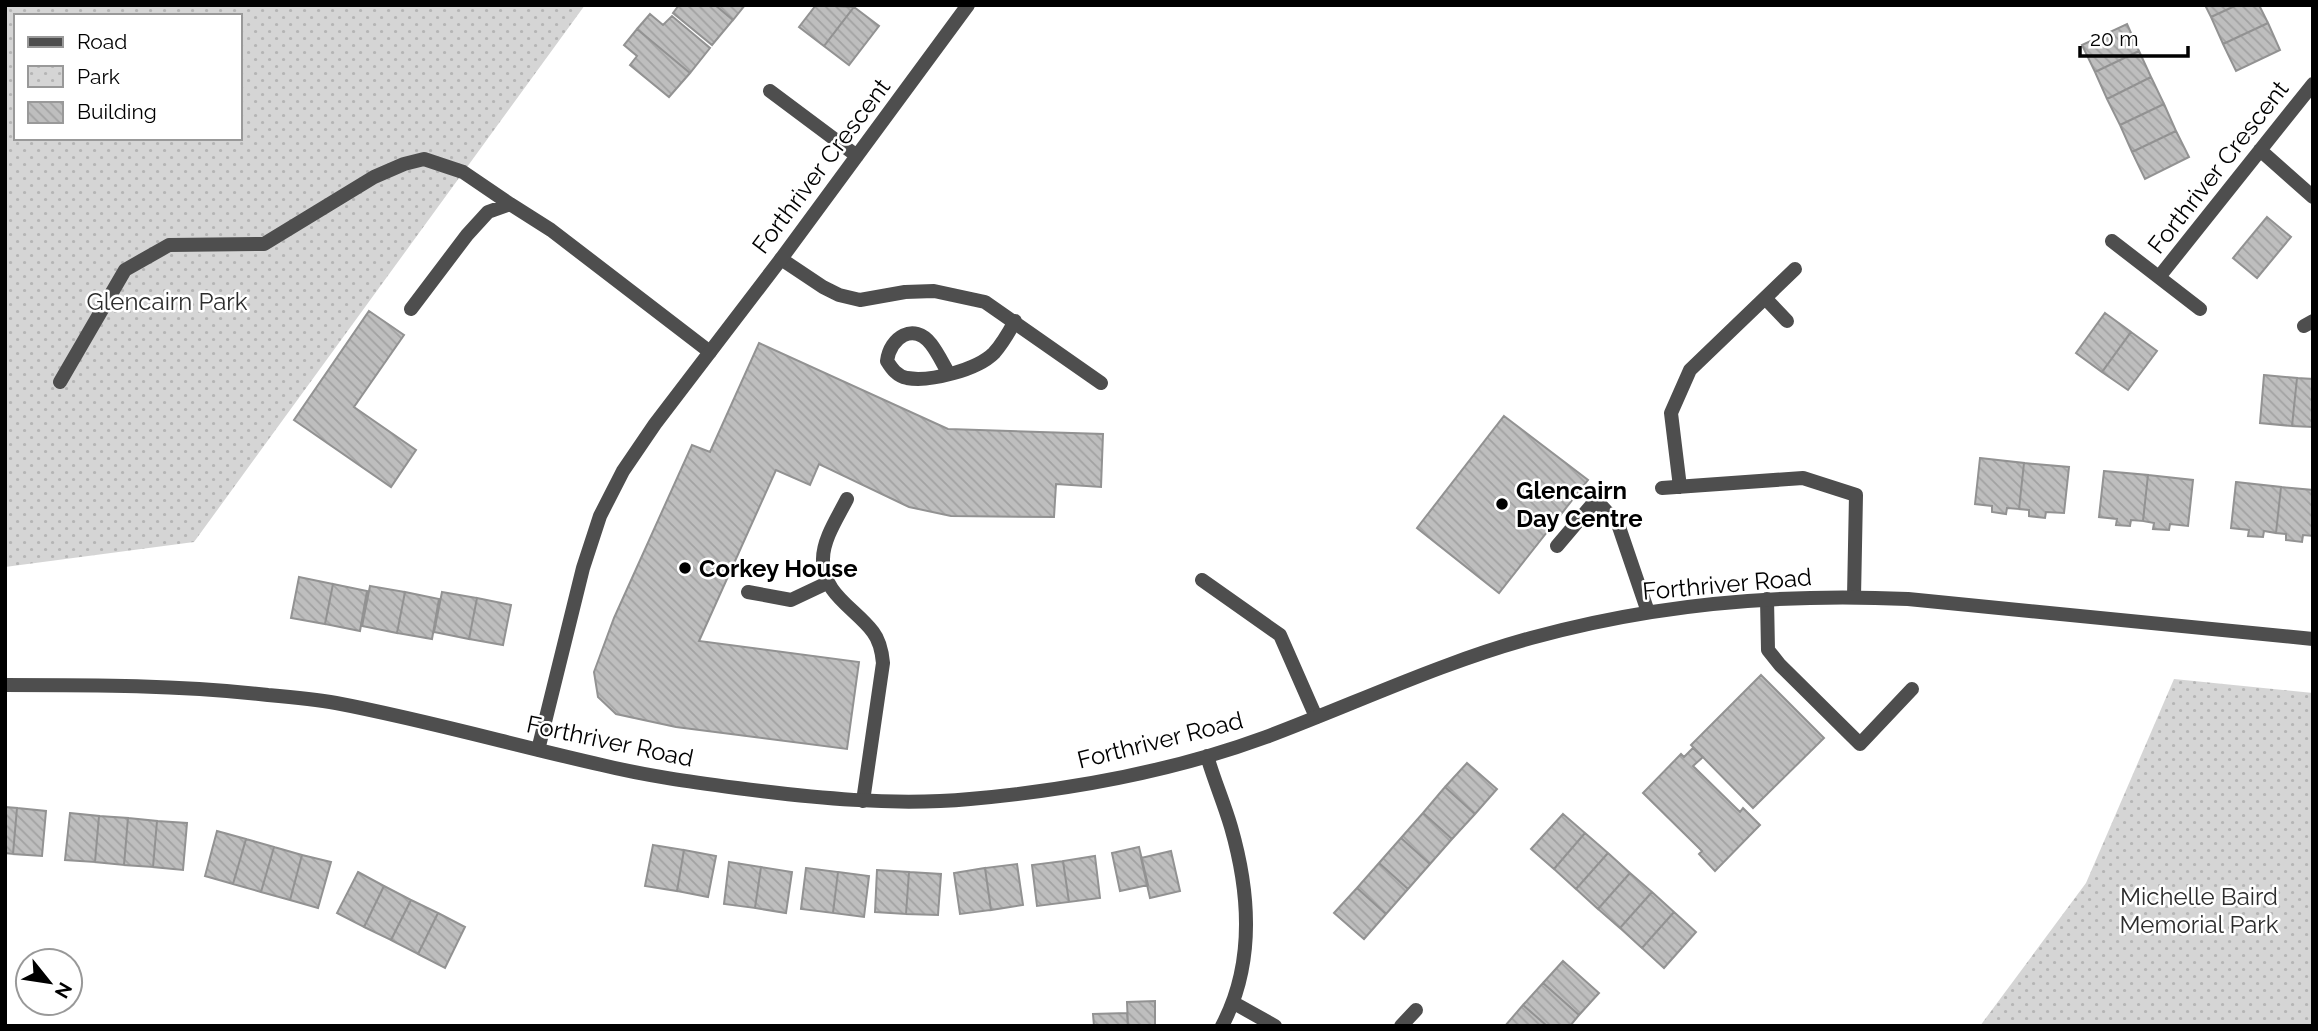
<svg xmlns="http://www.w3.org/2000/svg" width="2318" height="1031" viewBox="0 0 2318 1031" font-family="Raleway,sans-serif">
<defs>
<pattern id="park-dots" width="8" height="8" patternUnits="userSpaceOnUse" patternTransform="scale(1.75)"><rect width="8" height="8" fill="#d5d5d5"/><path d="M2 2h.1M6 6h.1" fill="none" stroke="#b5b5b5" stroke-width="1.8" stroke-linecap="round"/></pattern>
<pattern id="building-back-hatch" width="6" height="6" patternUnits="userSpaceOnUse" patternTransform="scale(1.75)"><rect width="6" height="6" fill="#bebebe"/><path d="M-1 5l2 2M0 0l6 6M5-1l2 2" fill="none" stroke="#a2a2a2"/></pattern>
</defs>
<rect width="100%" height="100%" fill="#fff"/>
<path fill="url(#park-dots)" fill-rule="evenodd" d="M5 5H585L194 542 5 567ZM16 16H240V138H16Z
M2174 679 2313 693V1026H1980L2086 883Z"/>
<path fill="url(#building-back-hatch)" stroke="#929292" stroke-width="2" d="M679 5H715L733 20 712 45 673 13Z
M715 5H745L733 20Z
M816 5 854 7 824 46 799 27Z
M2205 5H2237L2211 17Z
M2237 5H2259L2268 23 2223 44 2211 17Z
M854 7 879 26 849 65 824 46Z
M650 14 663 25 672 16 710 48 690 73 637 29Z
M2268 23 2280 50 2236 71 2223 44Z
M2127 24 2139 51 2095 72 2082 45Z
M637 29 690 73 669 97 630 65 637 56 624 45Z
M2139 51 2151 77 2107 99 2095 72Z
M2151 77 2164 104 2120 125 2107 99Z
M2164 104 2176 131 2132 152 2120 125Z
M2176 131 2189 157 2145 179 2132 152Z
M2267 217 2291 237 2257 278 2233 258Z
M369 311 404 335 354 407 416 450 391 487 294 420Z
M2105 313 2131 332 2102 372 2076 353Z
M2131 332 2157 351 2128 390 2102 372Z
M759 343 948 429 1103 434 1101 487 1056 484 1054 517 951 516 909 507 819 464 810 485 776 470 699 641 859 662 847 749 676 727 616 714 598 697 594 672 614 618 692 445 710 452Z
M2264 375 2297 378 2292 426 2260 423Z
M2297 378 2313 379V427L2292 426Z
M1504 416 1588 480 1499 593 1417 528Z
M1980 458 2024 463 2019 509 2007 508 2006 514 1992 512V506L1975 504Z
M2024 463 2069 467 2064 513 2046 512 2045 518 2029 516V510L2019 509Z
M2104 471 2148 475 2143 521 2131 520 2130 526 2116 525 2117 519 2099 517Z
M2148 475 2193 480 2188 526 2170 524 2169 530 2153 529 2154 523 2143 521Z
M2236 482 2281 487 2276 533 2264 531 2263 537 2248 536 2249 530 2231 528Z
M2281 487 2313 490V536L2303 535 2302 542 2286 540V534L2276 533Z
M299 577 333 584 325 624 291 618Z
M333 584 367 591 360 631 325 624Z
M370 586 405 592 397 633 362 626Z
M405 592 439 599 432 639 397 633Z
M442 592 477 598 469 639 434 632Z
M477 598 511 605 503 645 469 639Z
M1761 675 1824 738 1753 808 1691 745Z
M1693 748 1703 757 1693 766 1740 812 1743 808 1760 825 1715 871 1699 854 1702 851 1643 793 1681 754 1684 757Z
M1467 763 1497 789 1475 814 1445 787Z
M1445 787 1475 814 1452 839 1423 813Z
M5 807 17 808 13 854 5 853Z
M17 808 46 811 42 856 13 854Z
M70 813 99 816 95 862 65 860Z
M1423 813 1452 839 1430 864 1401 838Z
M1563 814 1585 833 1554 869 1531 849Z
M99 816 128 818 124 865 95 862Z
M128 818 157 821 153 867 124 865Z
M157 821 187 823 183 870 153 867Z
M217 831 246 839 233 884 205 876Z
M1585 833 1608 853 1576 889 1554 869Z
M1401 838 1430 864 1408 889 1379 863Z
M246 839 274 847 261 892 233 884Z
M653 845 684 850 677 891 645 886Z
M274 847 302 855 290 900 261 892Z
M1139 847 1148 885 1120 891 1112 853Z
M684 850 716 856 708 897 677 891Z
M1171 851 1180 891 1150 898 1141 858Z
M1608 853 1630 873 1598 909 1576 889Z
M302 855 331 862 318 908 290 900Z
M1095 856 1100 898 1069 902 1063 861Z
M1063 861 1069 902 1037 906 1032 865Z
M729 862 761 867 755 908 724 904Z
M1379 863 1408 889 1386 914 1357 888Z
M1017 864 1023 905 991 910 985 868Z
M761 867 792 872 786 913 755 908Z
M806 868 838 872 833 913 801 909Z
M985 868 991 910 960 914 954 873Z
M877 870 909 872 906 914 875 912Z
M358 872 384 886 364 927 337 913Z
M838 872 869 876 864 917 833 913Z
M909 872 941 874 938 915 906 914Z
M1630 873 1652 892 1620 928 1598 909Z
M384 886 411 900 391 940 364 927Z
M1357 888 1386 914 1364 939 1334 913Z
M1652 892 1674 912 1642 948 1620 928Z
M411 900 438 913 418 954 391 940Z
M1674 912 1696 932 1664 968 1642 948Z
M438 913 465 927 445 968 418 954Z
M1563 961 1599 993 1579 1015 1543 983Z
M1543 983 1579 1015 1570 1026H1547L1523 1005Z
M1155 1001V1026H1128L1127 1002Z
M1523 1005 1547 1026H1505Z
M1127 1013 1128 1026H1094L1093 1014Z"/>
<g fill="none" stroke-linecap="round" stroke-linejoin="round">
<path stroke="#4e4e4e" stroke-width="14" d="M781 259 823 287 839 295 860 300 905 292 934 291 985 302 1101 383
M1765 298 1787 321
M411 309 467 235 488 212 510 204 551 230 710 352
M949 374C943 364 938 353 931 344 914 322 890 337 887 361 892 369 897 376 907 378 930 382 977 370 994 353 1002 344 1009 332 1015 321
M60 382 125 270 169 245 264 244 374 177 404 164 424 159 463 172 510 204
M1680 487 1671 413 1690 370 1795 269
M1662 488 1803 478 1856 495 1854 597
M847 499C838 517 823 539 823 559 822 594 855 608 873 632 880 641 882 652 883 663L863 801
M1557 546 1596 500 1618 524 1648 612
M1202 580 1280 635 1316 717
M748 592 791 600 827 583
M1767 599 1768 650 1780 665 1860 744 1912 689"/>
<path stroke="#4e4e4e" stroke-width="14" d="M770 91 857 156
M2260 150 2313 197
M2112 241 2200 309
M2159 277 2313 84
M2304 326 2313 321
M5 685C93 685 181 685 268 695 291 697 314 699 336 703 426 720 513 745 602 765 647 776 692 782 737 788 814 798 893 806 970 799 1070 790 1171 772 1266 737 1354 704 1440 663 1531 638 1654 604 1781 593 1908 599L2313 639
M538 750 583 568 600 516 623 471 655 424 781 259 968 5
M1207 756C1214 780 1224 803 1231 827 1250 893 1255 964 1222 1026
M1234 1003 1275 1026
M1401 1026 1416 1010"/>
</g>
<g fill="#000" stroke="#fff" stroke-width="2.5">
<circle cx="1502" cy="504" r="7"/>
<circle cx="685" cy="568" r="7"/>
</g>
<g text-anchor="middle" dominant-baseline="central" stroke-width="5" stroke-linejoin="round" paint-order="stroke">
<g font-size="24" fill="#000" stroke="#fff">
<text transform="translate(821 166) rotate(-53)">Forthriver Crescent</text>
<text transform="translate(2218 167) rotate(-52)">Forthriver Crescent</text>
<text transform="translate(1727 584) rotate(-5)">Forthriver Road</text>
<text transform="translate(1160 740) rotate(-14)">Forthriver Road</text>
<text transform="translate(610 741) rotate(12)">Forthriver Road</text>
</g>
<g font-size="24" fill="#2c2c2c" stroke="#fff">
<text x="167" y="301">Glencairn Park</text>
<text x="2199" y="896">Michelle Baird<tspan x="2199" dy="28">Memorial Park</tspan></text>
</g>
<g font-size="24" font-weight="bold" fill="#000" stroke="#fff" text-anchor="start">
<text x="1516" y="490">Glencairn<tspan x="1516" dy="28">Day Centre</tspan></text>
<text x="699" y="568">Corkey House</text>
</g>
</g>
<rect width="2318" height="1031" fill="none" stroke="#000000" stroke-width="14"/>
<rect x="14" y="14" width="228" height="126" fill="#ffffff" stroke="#999999" stroke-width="2"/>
<rect x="28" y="37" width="35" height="10" fill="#4e4e4e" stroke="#999999" stroke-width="2"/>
<text x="77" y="49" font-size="21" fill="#000000">Road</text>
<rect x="28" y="66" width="35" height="21" fill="url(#park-dots)" stroke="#999999" stroke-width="2"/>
<text x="77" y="84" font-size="21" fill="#000000">Park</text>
<rect x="28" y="102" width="35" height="21" fill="url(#building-back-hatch)" stroke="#999999" stroke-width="2"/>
<text x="77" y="119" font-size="21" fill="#000000">Building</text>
<g transform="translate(49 982) rotate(120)"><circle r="33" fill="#ffffff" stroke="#999999" stroke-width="2"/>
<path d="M0-5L12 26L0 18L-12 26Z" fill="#000000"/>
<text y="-10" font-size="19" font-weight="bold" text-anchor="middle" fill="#000000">N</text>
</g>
<path d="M2080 46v10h108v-10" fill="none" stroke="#000000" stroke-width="3.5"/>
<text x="2090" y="46" font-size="21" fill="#000000" stroke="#ffffff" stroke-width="5" paint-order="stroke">20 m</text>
</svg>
